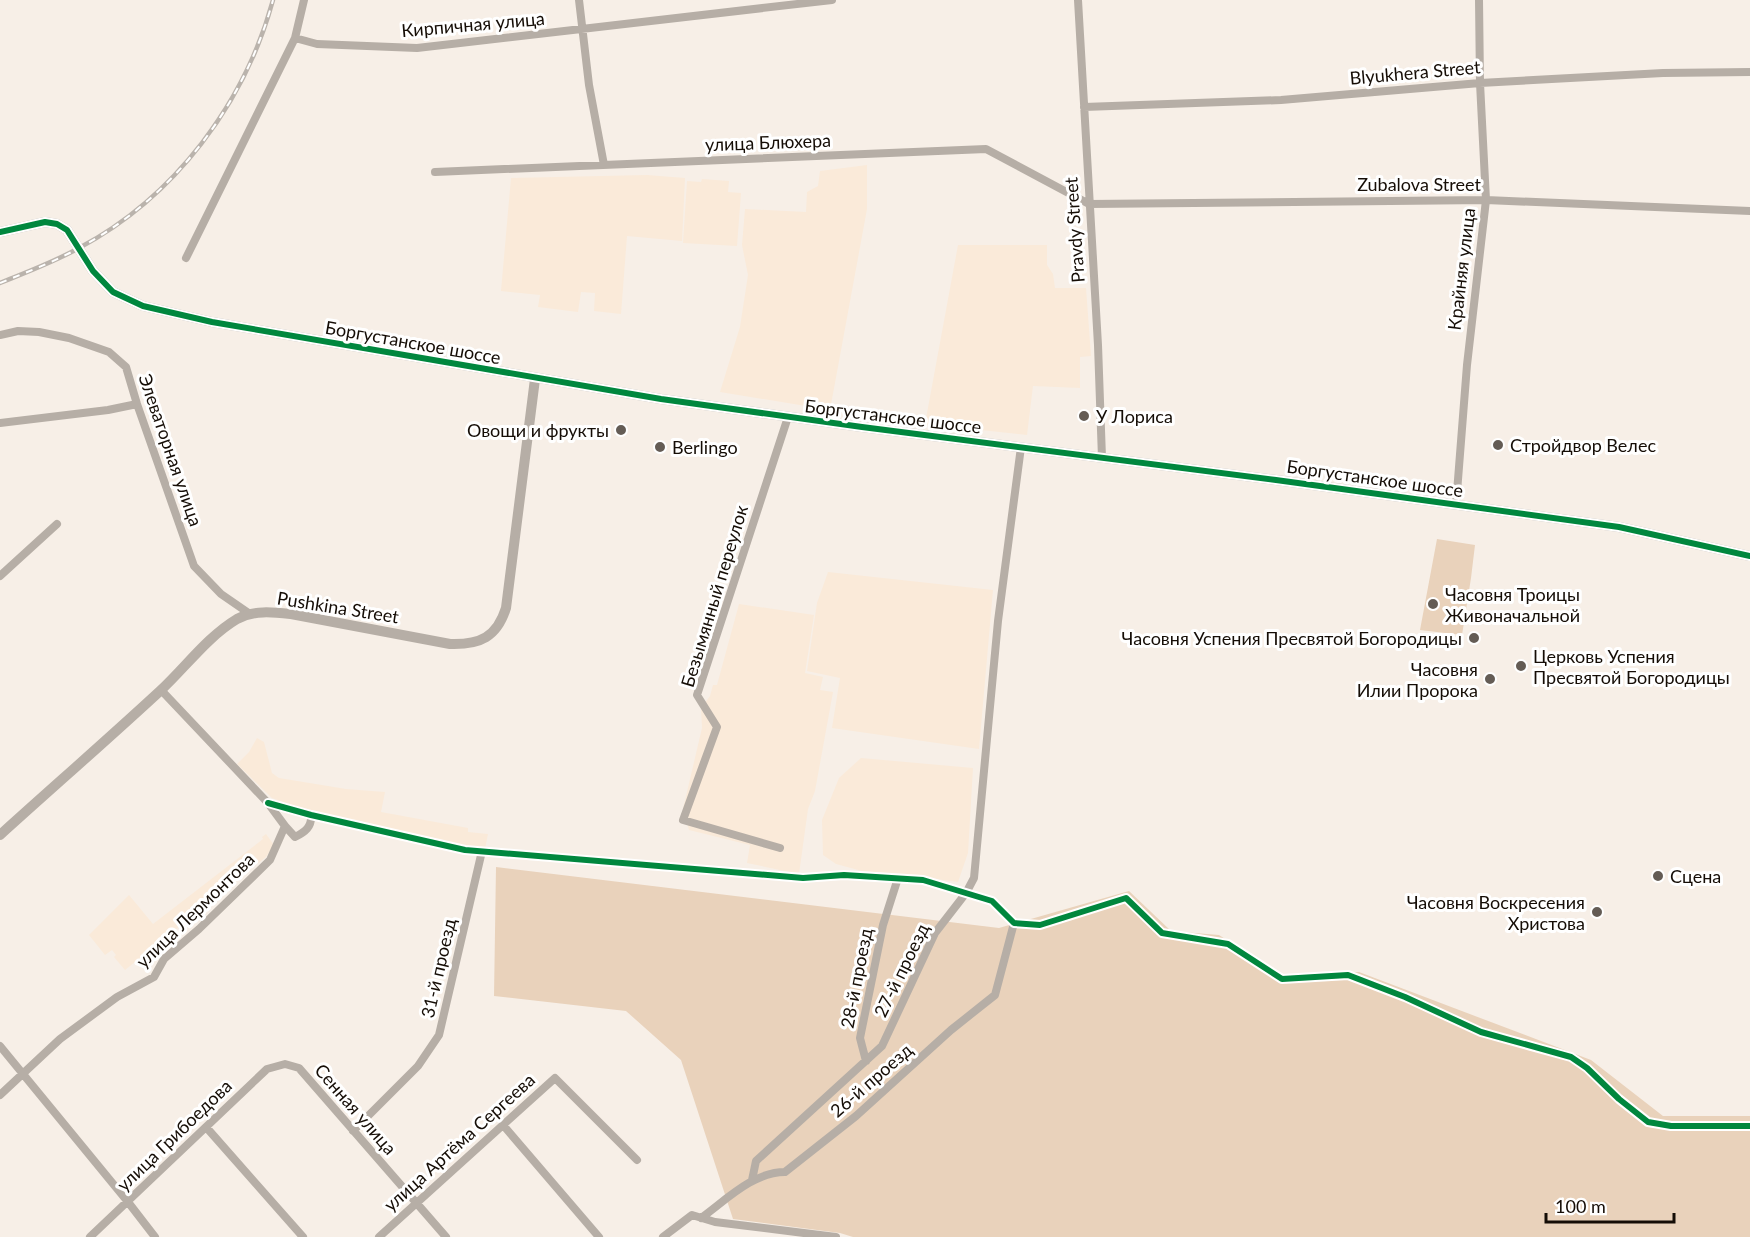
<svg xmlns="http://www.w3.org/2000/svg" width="1750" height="1237" viewBox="0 0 1750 1237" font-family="Lato,sans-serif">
<rect width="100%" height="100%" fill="#f7efe7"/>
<path fill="#faead9" d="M867 165V209L830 410 720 392 740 327 748 275 742 245 745 209 806 212 807 192 818 186 820 171Z
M647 175 685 178 682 241 627 236 621 314 594 311 595 293 581 292 578 312 538 307 540 295 501 291 511 178Z
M702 179 729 181 728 192 741 193 737 246 683 243 687 181 701 182Z
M958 245H1047V265L1053 274 1055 288H1086L1091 356 1080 357V388L1033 386 1027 435 925 424Z
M828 572 993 590 979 749 832 728 840 678 807 671 817 603Z
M739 604 814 615 805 673 823 677 820 690 833 692 815 791 808 809 799 874 747 863 750 845 689 830 683 809 702 728 701 708 710 696 713 685H717Z
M257 738 264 742 272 773 279 778 346 789 385 792 381 812 468 828V832L488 834 485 849 464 847 318 814 272 798 237 764 249 752Z
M861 758 973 768 968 853 958 882 907 875 862 871 836 864 823 855 822 820 839 778Z
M266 834 274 845 266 857 125 970 114 957 116 955 112 950 105 955 89 935 129 895 153 924 263 839 262 837Z"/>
<path fill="#e9d2bb" d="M1437 539 1475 545 1471 578 1462 635 1420 630Z
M496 867 999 928 1129 891 1171 931 1219 935 1281 976 1359 972 1591 1060 1663 1116H1750V1237H853L840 1233 733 1219 681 1060 626 1011 494 996Z"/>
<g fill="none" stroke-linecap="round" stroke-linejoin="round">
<path stroke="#b6aea6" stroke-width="8" d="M579 0 589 85 604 165
M1078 0 1098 345 1102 458
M295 38 317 44 417 48 832 0
M1084 107 1281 100 1480 83 1663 73 1750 72
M435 172 986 149 1089 204 1486 200 1750 211
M186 258 295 38 304 0
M0 335 18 331 39 332 69 338 109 352 126 367 137 404 194 566 221 594 250 614
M0 423 108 410 137 404
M1456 505 1467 365 1486 200 1480 83 1479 0
M0 576 57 524
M268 803 311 815 465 850 803 878 844 875 923 880 992 901 1014 923 1040 925 1126 898 1162 933 1228 944 1282 979 1348 975 1405 997 1481 1032 1571 1057 1587 1068 1619 1099 1648 1122 1671 1126H1750
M285 826 295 837C305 832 312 827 311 815
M780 848 683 820 717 727 697 695 788 417
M0 1046 128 1202 155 1237
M866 1061 860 1038 883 925 898 878
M0 1095 60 1039 117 997 154 977 164 959 199 929 270 860 285 826 268 803 161 690
M503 1125 599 1237
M206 1127 303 1237
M353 1131 418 1066 439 1035 482 851
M752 1180 756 1161 882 1046 935 933 966 893 974 878 998 621 1021 447
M701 1218C726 1200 753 1172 785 1172L856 1116 951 1030 995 995 1014 923
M90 1237 267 1069 285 1064 299 1068 446 1237
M379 1237 555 1078 637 1160
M663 1237 692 1215 715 1222 836 1237"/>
<path stroke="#b6aea6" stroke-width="10" d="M0 232 45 222 57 224 67 230 93 271 113 292 143 306 212 322 661 399 862 427 1276 480 1619 527 1750 556
M0 835C53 787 107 740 160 691 185 668 207 637 237 619 254 610 272 612 291 614L450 644C480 645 497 637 506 608L535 379"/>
<g stroke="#bab3ac" stroke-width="4.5">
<path id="rail" d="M0 283C27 272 54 262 79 248 175 197 245 103 273 0"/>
</g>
<use href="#rail" stroke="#fff" stroke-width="2" stroke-dasharray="7" stroke-linecap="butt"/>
<g stroke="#fff" stroke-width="10">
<path id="cycleway" d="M0 232 45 222 57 224 67 230 93 271 113 292 143 306 212 322 661 399 862 427 1276 480 1619 527 1750 556
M268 803 311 815 465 850 803 878 844 875 923 880 992 901 1014 923 1040 925 1126 898 1162 933 1228 944 1282 979 1348 975 1405 997 1481 1032 1571 1057 1587 1068 1619 1099 1648 1122 1671 1126H1750"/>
</g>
<use href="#cycleway" stroke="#00873e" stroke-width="6"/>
</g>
<g fill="#645c55" stroke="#fff" stroke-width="2">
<circle cx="1084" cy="416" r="6"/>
<circle cx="621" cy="430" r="6"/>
<circle cx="1498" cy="445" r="6"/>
<circle cx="660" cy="447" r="6"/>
<circle cx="1433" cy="604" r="6"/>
<circle cx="1474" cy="638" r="6"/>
<circle cx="1521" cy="666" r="6"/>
<circle cx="1490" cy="679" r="6"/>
<circle cx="1658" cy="876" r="6"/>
<circle cx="1597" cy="912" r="6"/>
</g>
<g text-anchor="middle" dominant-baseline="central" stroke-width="6" stroke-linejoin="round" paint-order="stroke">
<g font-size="18" fill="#150d06" stroke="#fff">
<text transform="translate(473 24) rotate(-5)">Кирпичная улица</text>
<text transform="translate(1415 72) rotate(-5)">Blyukhera Street</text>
<text transform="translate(768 142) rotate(-2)">улица Блюхера</text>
<text x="1419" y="184">Zubalova Street</text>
<text transform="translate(1074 230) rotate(-94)">Pravdy Street</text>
<text transform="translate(1461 269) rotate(-83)">Крайняя улица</text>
<text transform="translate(413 342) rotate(10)">Боргустанское шоссе</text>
<text transform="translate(893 416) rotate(7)">Боргустанское шоссе</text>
<text transform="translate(171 450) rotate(71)">Элеваторная улица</text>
<text transform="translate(1375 478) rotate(8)">Боргустанское шоссе</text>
<text transform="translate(714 596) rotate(-73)">Безымянный переулок</text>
<text transform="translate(338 607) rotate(9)">Pushkina Street</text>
<text transform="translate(195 910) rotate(-44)">улица Лермонтова</text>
<text transform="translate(438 968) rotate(-77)">31-й проезд</text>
<text transform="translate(901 970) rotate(-64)">27-й проезд</text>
<text transform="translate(856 978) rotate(-79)">28-й проезд</text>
<text transform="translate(871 1080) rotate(-41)">26-й проезд</text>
<text transform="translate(356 1109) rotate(49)">Сенная улица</text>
<text transform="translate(174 1135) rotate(-44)">улица Грибоедова</text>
<text transform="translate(459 1142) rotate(-42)">улица Артёма Сергеева</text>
</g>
<g font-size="18" fill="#150d06" stroke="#fff" text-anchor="start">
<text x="1096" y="416">У Лориса</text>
<text x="609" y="430" text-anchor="end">Овощи и фрукты</text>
<text x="1510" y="445">Стройдвор Велес</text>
<text x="672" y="447">Berlingo</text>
<text x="1445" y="594">Часовня Троицы<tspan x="1445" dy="21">Живоначальной</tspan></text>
<text x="1462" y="638" text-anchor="end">Часовня Успения Пресвятой Богородицы</text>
<text x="1533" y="656">Церковь Успения<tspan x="1533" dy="21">Пресвятой Богородицы</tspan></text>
<text x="1478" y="669" text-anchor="end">Часовня<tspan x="1478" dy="21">Илии Пророка</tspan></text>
<text x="1670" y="876">Сцена</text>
<text x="1585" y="902" text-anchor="end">Часовня Воскресения<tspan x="1585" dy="21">Христова</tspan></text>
</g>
</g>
<path d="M1546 1213v9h128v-9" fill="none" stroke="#150d06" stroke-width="3"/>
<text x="1555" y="1213" font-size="18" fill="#150d06" stroke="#ffffff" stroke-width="4.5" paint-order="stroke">100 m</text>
</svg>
